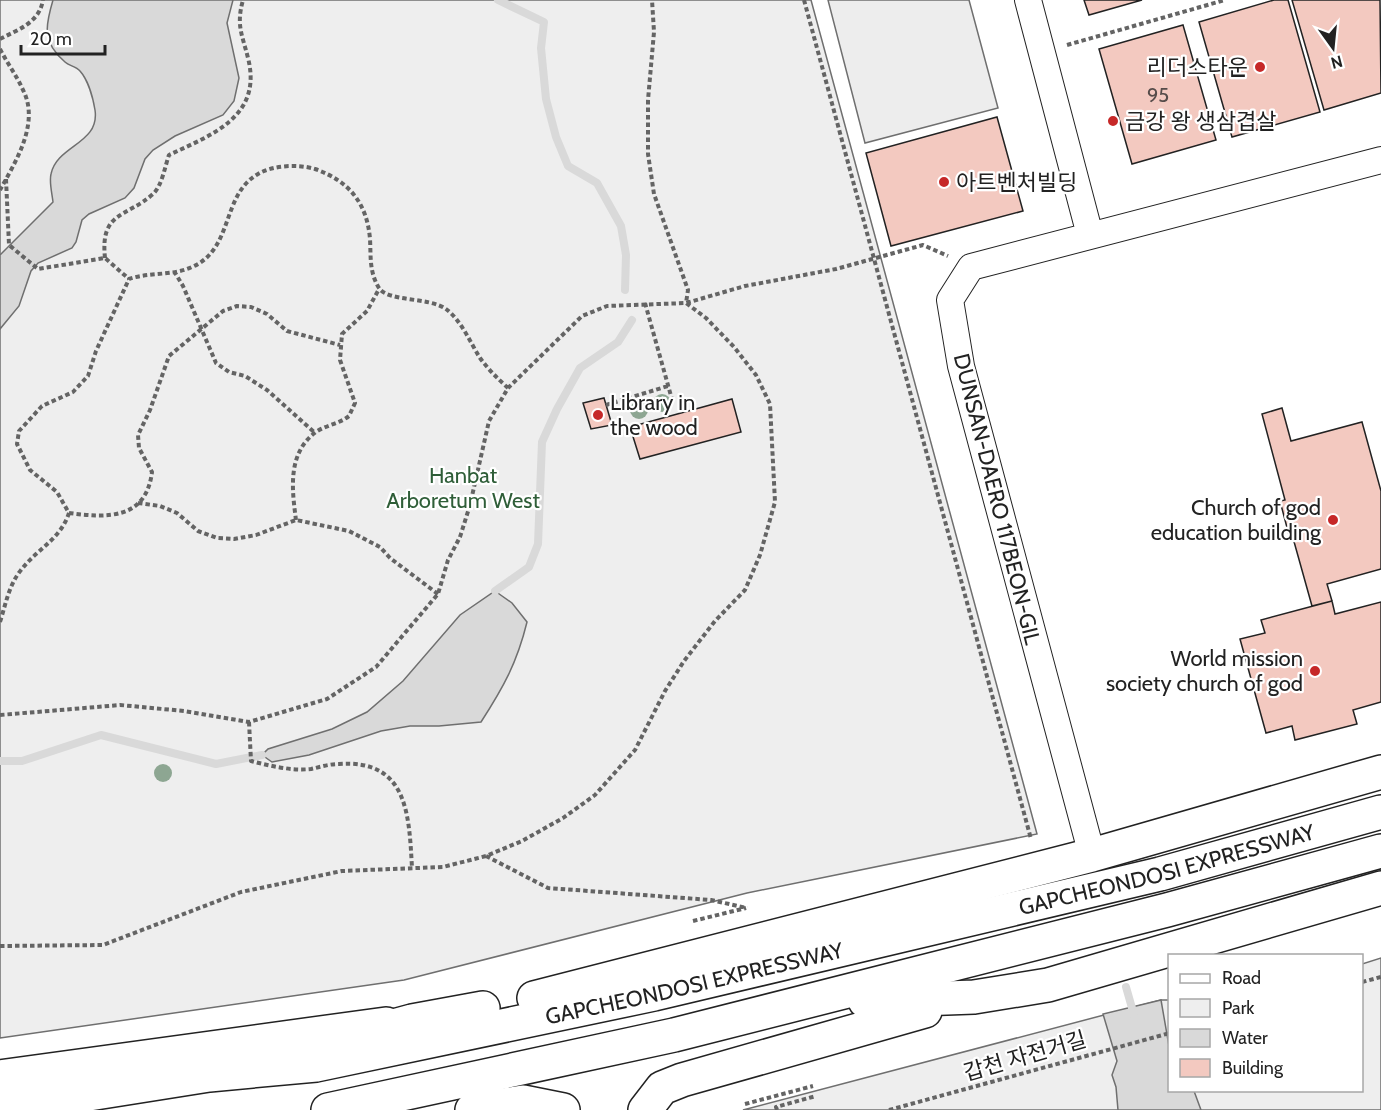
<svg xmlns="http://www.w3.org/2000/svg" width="1381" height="1110" viewBox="0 0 1381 1110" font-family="Cabin,'Noto Sans KR',sans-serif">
<rect width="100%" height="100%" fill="#fff"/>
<path fill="#eee" stroke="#6f6f6f" stroke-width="1.5" d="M0 0H811L1037 834 747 893 404 980 0 1038Z
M1381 958V1110H743L1161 1000H1169L1170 1090H1362V964Z"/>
<path fill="#ededed" stroke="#6f6f6f" stroke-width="1.5" d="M828 0H969L998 108 865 143Z"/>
<path fill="#d9d9d9" stroke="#6f6f6f" stroke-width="1.5" d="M53 0H233L227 23 239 78 234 101 223 115 175 136 153 150 145 159 134 188 125 198 89 214 82 220 76 242 72 248 38 263 31 271 19 306 0 329V255L53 202C52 193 49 182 51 174 57 145 100 144 95 110 93 98 88 80 80 71 76 66 69 66 65 62 42 42 45 27 53 0Z
M495 591 512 603 527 622C517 663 503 688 481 722L439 726H410L381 731 309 755 272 762 262 755 268 749 332 729 367 712 403 681 460 615Z
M1161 1000 1169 1046 1170 1090 1194 1091 1201 1110H1118L1116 1087 1112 1075 1117 1061 1103 1014Z"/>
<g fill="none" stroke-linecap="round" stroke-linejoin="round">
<path stroke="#d9d9d9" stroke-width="8" d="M498 0 544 22 541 48 546 99 556 137 568 166 597 183 621 226 626 255 625 290
M495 591 529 567 538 544 542 442 557 409 580 368 618 342 632 320
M0 761H22L101 735 216 764 262 755
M1126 987 1134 1015"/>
</g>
<path fill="#f3c9c0" stroke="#222" stroke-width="1.5" d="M1084 0H1142L1089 15Z
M1274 0H1288L1320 112 1232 137 1199 22Z
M1292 0H1380L1381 93 1324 110Z
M1183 25 1216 140 1132 164 1099 49Z
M997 117 1023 211 891 246 866 153Z
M604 398 612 425 591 429 583 403Z
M732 399 741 432 640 459 630 427Z
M1282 408 1291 441 1362 422 1381 491V569L1327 584 1332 601 1312 606 1293 538 1290 539 1280 501 1285 500 1262 414Z
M1332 601 1335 614 1381 602V702L1353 710 1357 724 1295 740 1292 726 1266 733 1240 639 1265 633 1261 620Z"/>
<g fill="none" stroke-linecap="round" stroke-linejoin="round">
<g stroke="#222" stroke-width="28">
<path id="street" d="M1028 0 1090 235
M1092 855 961 366 950 300 971 267 1381 160"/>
</g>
<g stroke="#222" stroke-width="36">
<path id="secondary" d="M0 1077 386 1024"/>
</g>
<g stroke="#222" stroke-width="36">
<g id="highway">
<path d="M534 998 1092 855 1381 772"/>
<path d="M865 1001 974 997 1048 985 1381 888"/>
<path d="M357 1036 412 1021 483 1008"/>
<path id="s1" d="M0 1108 209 1075 316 1065 654 994 1160 874 1381 812"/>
<path d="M328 1110 674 1035 1167 910 1381 851"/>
<path d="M472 1110 523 1102 563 1110"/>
<path d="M645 1110 662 1088 682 1080 925 1011"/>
</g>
</g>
<path stroke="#646464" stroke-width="4" stroke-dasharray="4.5 3" stroke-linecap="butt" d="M804 0 1031 839
M0 39C19 29 39 23 43 0
M1067 45 1225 0
M0 49C7 63 17 76 23 90 40 123 16 161 0 190
M6 179 9 245 38 269 105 258 129 279
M105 258C100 211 126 218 153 194 162 186 165 166 169 155 211 135 263 117 248 58 242 34 236 25 243 0
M174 271 183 286 216 363 229 372 245 376 267 390 315 433
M645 303 673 403
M606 405 668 386
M138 503 160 506 177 513 198 531 217 538 234 539 256 535 296 520 349 531 380 547 390 558 438 594
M69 513C107 518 146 520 152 472L139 448 138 435 150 410 169 356 223 311 237 306 251 307 267 314 287 331 340 345
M296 520C292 490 287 453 316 432 326 425 339 424 349 416L355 403 340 360 342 334 367 311 379 289
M0 622C6 603 9 585 21 570 37 549 60 540 69 513L57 492 30 470 17 444 19 431 42 406 73 392 88 376 96 351 129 279C149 272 173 276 192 267 234 249 221 195 258 174 273 165 299 164 315 169 349 181 367 203 370 239 371 256 369 272 379 288 388 302 430 297 446 309 461 320 470 342 480 358 488 369 497 378 508 388
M0 715 120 705 184 711 249 722 327 699 376 667 438 594 448 560 460 537 470 505 489 421 508 388 582 316 607 306 686 303 745 286 836 269 923 245 948 256
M249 722 251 761C271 766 291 771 311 769 320 767 329 764 339 764 408 759 409 815 412 868
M486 856 548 888 711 900 747 908
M693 921 746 908
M0 946 103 945 241 892 342 871 443 867 486 856 522 841 563 818 595 795 635 750 665 691 684 661 715 621 745 590 760 555 775 502 770 404 756 375 734 347 706 318 686 303 688 290 654 194 648 154V100L654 32 652 0
M1362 982 1381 977
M745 1104 813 1086
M777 1110 776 1107 816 1096
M889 1110 1170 1033"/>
<use href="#street" stroke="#fff" stroke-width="26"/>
<use href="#secondary" stroke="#fff" stroke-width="33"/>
<use href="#highway" stroke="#fff" stroke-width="33"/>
</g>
<g fill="#8da692">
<circle cx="662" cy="403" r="9"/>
<circle cx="639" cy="410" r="9"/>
<circle cx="163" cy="773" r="9"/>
</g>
<g fill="#c62828" stroke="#fff" stroke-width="2">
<circle cx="1260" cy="67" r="6"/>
<circle cx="1113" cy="121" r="6"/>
<circle cx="944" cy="182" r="6"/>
<circle cx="598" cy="415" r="6"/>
<circle cx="1333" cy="520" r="6"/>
<circle cx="1315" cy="671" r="6"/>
</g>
<g text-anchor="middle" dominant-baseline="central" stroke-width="4.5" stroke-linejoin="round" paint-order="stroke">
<g font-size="20" fill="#564c4a">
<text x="1158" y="95">95</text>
</g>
<g font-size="22" fill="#222" stroke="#fff" text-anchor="end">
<text x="1248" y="67">리더스타운</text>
<text x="1125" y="121" text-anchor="start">금강 왕 생삼겹살</text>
<text x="956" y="182" text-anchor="start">아트벤처빌딩</text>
<text x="610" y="402" text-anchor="start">Library in<tspan x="610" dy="25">the wood</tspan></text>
<text x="1321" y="507">Church of god<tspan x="1321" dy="25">education building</tspan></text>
<text x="1303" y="658">World mission<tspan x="1303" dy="25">society church of god</tspan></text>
</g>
<g font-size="22" fill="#2f5e38" stroke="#fff">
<text x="463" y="475">Hanbat<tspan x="463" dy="25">Arboretum West</tspan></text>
</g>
<g font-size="22" fill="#222" stroke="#fff">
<text transform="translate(997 499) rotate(76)">DUNSAN-DAERO 117BEON-GIL</text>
<text stroke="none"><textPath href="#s1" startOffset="1192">GAPCHEONDOSI EXPRESSWAY</textPath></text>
<text stroke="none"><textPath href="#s1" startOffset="706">GAPCHEONDOSI EXPRESSWAY</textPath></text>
<text transform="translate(1025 1056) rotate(-16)">갑천 자전거길</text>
</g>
</g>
<rect x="1168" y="954" width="195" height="138" fill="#ffffff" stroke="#a7a7a7" stroke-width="1.5"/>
<rect x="1180" y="974" width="30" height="9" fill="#ffffff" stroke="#a7a7a7" stroke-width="1.5"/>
<text x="1222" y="984" font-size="18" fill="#222222">Road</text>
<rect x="1180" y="999" width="30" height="18" fill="#eeeeee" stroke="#a7a7a7" stroke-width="1.5"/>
<text x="1222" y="1014" font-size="18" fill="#222222">Park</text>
<rect x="1180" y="1029" width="30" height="18" fill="#d9d9d9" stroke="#a7a7a7" stroke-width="1.5"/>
<text x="1222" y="1044" font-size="18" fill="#222222">Water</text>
<rect x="1180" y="1059" width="30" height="18" fill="#f3c9c0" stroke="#a7a7a7" stroke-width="1.5"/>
<text x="1222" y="1074" font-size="18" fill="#222222">Building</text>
<g transform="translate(1333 48) rotate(165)" stroke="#ffffff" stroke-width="4.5" paint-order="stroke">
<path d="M0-4.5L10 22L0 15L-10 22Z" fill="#222222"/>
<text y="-9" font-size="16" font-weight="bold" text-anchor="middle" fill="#222222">N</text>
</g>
<path d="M21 45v9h84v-9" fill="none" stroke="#222222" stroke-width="3"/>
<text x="30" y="45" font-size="18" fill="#222222" stroke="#ffffff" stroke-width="4.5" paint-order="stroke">20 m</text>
</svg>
